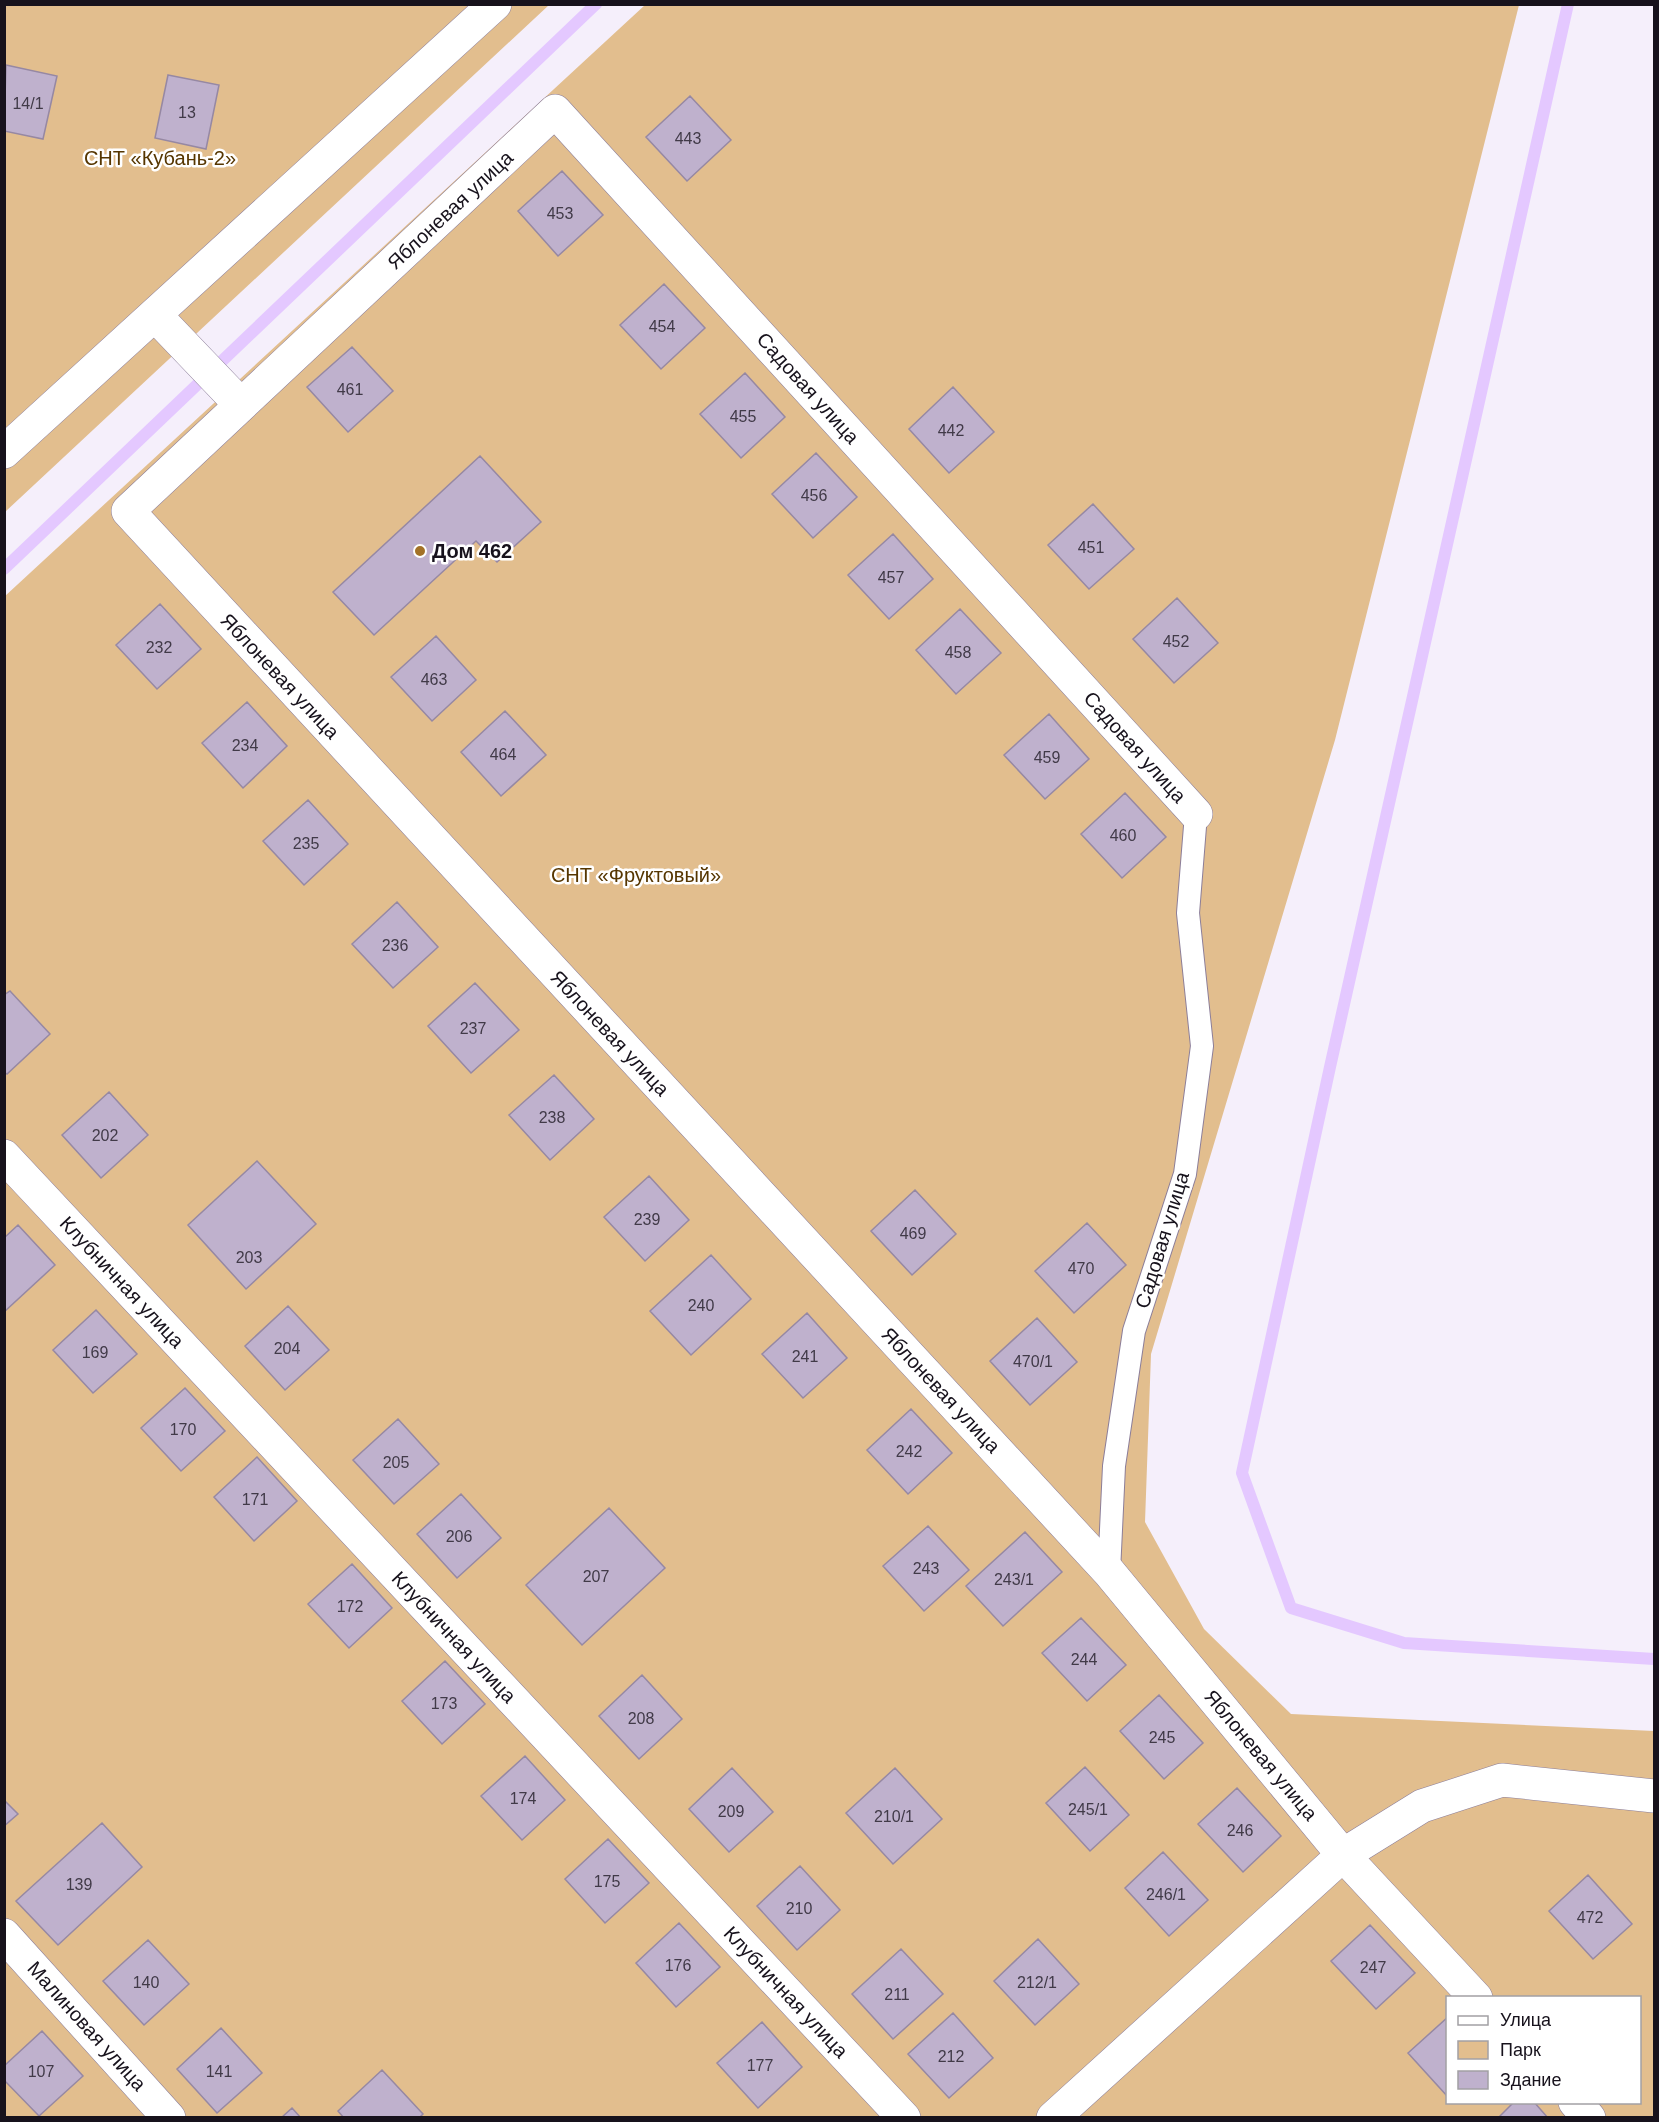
<svg xmlns="http://www.w3.org/2000/svg" width="1659" height="2122" viewBox="0 0 1659 2122" font-family="Arial,sans-serif">
<rect width="100%" height="100%" fill="#f5effb"/>
<path fill="#e2be8e" fill-rule="evenodd" d="M5 5H549L5 512Z
M645 5H1519L1335 740 1151 1354 1145 1522 1204 1629 1291 1714 1654 1731V2117H5L4 597ZM1448 1998H1640V2102H1448Z"/>
<g fill="none" stroke-linecap="round" stroke-linejoin="round">
<path stroke="#e4c8ff" stroke-width="12" d="M1568 4 1330 1067 1242 1473 1291 1608 1404 1643 1654 1659
M4 569 596 4"/>
</g>
<path fill="#bfb1cd" stroke="#9688a3" stroke-width="1.5" d="M6 65 57 76 43 139 4 131Z
M168 75 219 85 206 149 155 138Z
M690 96 731 140 687 181 646 137Z
M562 171 603 215 558 256 518 211Z
M664 284 705 328 661 369 620 325Z
M352 347 393 391 348 432 307 387Z
M745 373 785 417 741 458 700 414Z
M953 387 994 432 949 473 909 429Z
M816 453 857 497 813 538 772 494Z
M480 456 541 522 497 562 476 541 374 635 333 592Z
M1093 504 1134 549 1089 589 1048 545Z
M893 534 933 579 889 619 848 575Z
M1177 598 1218 643 1174 683 1133 639Z
M160 604 201 649 157 689 116 645Z
M960 609 1001 653 956 694 916 650Z
M436 636 476 680 432 721 391 677Z
M247 702 287 746 243 788 202 743Z
M505 711 546 755 501 796 461 752Z
M1049 714 1089 759 1045 799 1004 755Z
M1125 793 1166 837 1122 878 1081 834Z
M308 800 348 844 304 885 263 841Z
M397 902 438 947 393 988 352 944Z
M475 983 519 1030 471 1073 428 1026Z
M10 991 50 1034 7 1074 4 1072V995Z
M554 1075 594 1119 550 1160 509 1115Z
M109 1092 148 1135 101 1178 62 1135Z
M257 1161 316 1224 246 1289 188 1225Z
M649 1176 689 1220 645 1261 604 1217Z
M915 1190 956 1234 912 1275 871 1231Z
M1087 1223 1126 1265 1074 1313 1035 1271Z
M18 1225 55 1265 4 1312V1238Z
M711 1255 751 1299 691 1355 650 1311Z
M288 1306 329 1350 285 1390 245 1346Z
M96 1310 137 1354 93 1393 53 1350Z
M807 1313 847 1358 803 1398 762 1354Z
M1037 1318 1077 1362 1030 1405 990 1361Z
M185 1388 225 1431 181 1471 141 1428Z
M911 1409 952 1453 908 1494 867 1450Z
M398 1419 439 1464 394 1504 353 1460Z
M257 1457 297 1501 254 1541 214 1497Z
M461 1494 501 1538 457 1578 417 1534Z
M609 1508 665 1568 582 1645 526 1585Z
M928 1526 969 1570 924 1611 883 1566Z
M1025 1532 1062 1572 1003 1626 966 1586Z
M352 1564 392 1608 349 1648 308 1604Z
M1081 1618 1126 1665 1087 1701 1042 1653Z
M445 1661 485 1704 442 1744 402 1701Z
M642 1675 682 1719 639 1759 599 1716Z
M1159 1695 1203 1743 1164 1779 1120 1731Z
M525 1756 565 1800 522 1840 481 1796Z
M1085 1767 1129 1815 1090 1851 1046 1803Z
M732 1768 773 1812 729 1852 689 1809Z
M895 1768 942 1819 893 1864 846 1813Z
M1237 1788 1281 1836 1243 1872 1198 1824Z
M4 1800 18 1814 4 1826Z
M102 1823 142 1867 58 1945 16 1901Z
M608 1839 649 1883 605 1923 565 1879Z
M1163 1852 1208 1900 1169 1936 1125 1888Z
M800 1866 840 1910 797 1950 757 1906Z
M1588 1875 1632 1924 1593 1959 1549 1911Z
M679 1923 720 1967 676 2007 636 1963Z
M1370 1925 1415 1973 1376 2009 1331 1961Z
M1038 1939 1079 1984 1035 2025 994 1981Z
M148 1940 189 1984 144 2025 103 1981Z
M901 1949 943 1994 893 2039 852 1994Z
M953 2013 993 2058 949 2098 908 2054Z
M1448 2017V2097L1408 2053Z
M762 2022 802 2067 758 2108 717 2063Z
M221 2028 262 2073 217 2113 177 2069Z
M42 2031 83 2076 39 2116 4 2080V2066Z
M382 2070 423 2114 419 2118H344L338 2111Z
M1514 2102H1534L1548 2118H1498Z
M292 2108 301 2118H281Z"/>
<g fill="none" stroke-linecap="round" stroke-linejoin="round">
<g stroke="#8c7e99" stroke-width="24">
<path id="service" d="M1109 1572 1114 1466 1134 1331 1185 1174 1202 1046 1188 913 1196 814"/>
</g>
<g stroke="#8c7e99" stroke-width="34">
<path id="minor" d="M155 315 241 405
M1196 814 555 111 128 511 1109 1572 1343 1855 1476 1998
M4 1156 904 2118
M4 1935 169 2118
M1575 2102 1589 2118"/>
</g>
<g stroke="#8c7e99" stroke-width="34">
<path id="tertiary" d="M4 452 495 4
M1053 2118 1343 1855 1422 1806 1502 1780 1654 1796"/>
</g>
<use href="#service" stroke="#fff" stroke-width="22"/>
<use href="#minor" stroke="#fff" stroke-width="33"/>
<use href="#tertiary" stroke="#fff" stroke-width="33"/>
</g>
<circle fill="#a37227" stroke="#fff" stroke-width="2" cx="420" cy="551" r="6"/>
<g text-anchor="middle" dominant-baseline="central" stroke-width="5" stroke-linejoin="round" paint-order="stroke">
<g font-size="16" fill="#413a48">
<text x="28" y="103">14/1</text>
<text x="187" y="112">13</text>
<text x="688" y="138">443</text>
<text x="560" y="213">453</text>
<text x="662" y="326">454</text>
<text x="350" y="389">461</text>
<text x="743" y="416">455</text>
<text x="951" y="430">442</text>
<text x="814" y="495">456</text>
<text x="1091" y="547">451</text>
<text x="891" y="577">457</text>
<text x="1176" y="641">452</text>
<text x="159" y="647">232</text>
<text x="958" y="652">458</text>
<text x="434" y="679">463</text>
<text x="245" y="745">234</text>
<text x="503" y="754">464</text>
<text x="1047" y="757">459</text>
<text x="1123" y="835">460</text>
<text x="306" y="843">235</text>
<text x="395" y="945">236</text>
<text x="473" y="1028">237</text>
<text x="552" y="1117">238</text>
<text x="105" y="1135">202</text>
<text x="647" y="1219">239</text>
<text x="913" y="1233">469</text>
<text x="249" y="1257">203</text>
<text x="1081" y="1268">470</text>
<text x="701" y="1305">240</text>
<text x="287" y="1348">204</text>
<text x="95" y="1352">169</text>
<text x="805" y="1356">241</text>
<text x="1033" y="1361">470/1</text>
<text x="183" y="1429">170</text>
<text x="909" y="1451">242</text>
<text x="396" y="1462">205</text>
<text x="255" y="1499">171</text>
<text x="459" y="1536">206</text>
<text x="926" y="1568">243</text>
<text x="596" y="1576">207</text>
<text x="1014" y="1579">243/1</text>
<text x="350" y="1606">172</text>
<text x="1084" y="1659">244</text>
<text x="444" y="1703">173</text>
<text x="641" y="1718">208</text>
<text x="1162" y="1737">245</text>
<text x="523" y="1798">174</text>
<text x="1088" y="1809">245/1</text>
<text x="731" y="1811">209</text>
<text x="894" y="1816">210/1</text>
<text x="1240" y="1830">246</text>
<text x="607" y="1881">175</text>
<text x="79" y="1884">139</text>
<text x="1166" y="1894">246/1</text>
<text x="799" y="1908">210</text>
<text x="1590" y="1917">472</text>
<text x="678" y="1965">176</text>
<text x="1373" y="1967">247</text>
<text x="146" y="1982">140</text>
<text x="1037" y="1982">212/1</text>
<text x="897" y="1994">211</text>
<text x="951" y="2056">212</text>
<text x="760" y="2065">177</text>
<text x="41" y="2071">107</text>
<text x="219" y="2071">141</text>
</g>
<g font-size="20" fill="#563600" stroke="#fff">
<text x="160" y="158">СНТ «Кубань-2»</text>
<text x="636" y="875">СНТ «Фруктовый»</text>
</g>
<g font-size="20" fill="#17121c" stroke="#fff">
<text transform="translate(450 210) rotate(-43)">Яблоневая улица</text>
<text transform="translate(808 388) rotate(48)">Садовая улица</text>
<text transform="translate(280 676) rotate(47)">Яблоневая улица</text>
<text transform="translate(1135 747) rotate(48)">Садовая улица</text>
<text transform="translate(610 1033) rotate(47)">Яблоневая улица</text>
<text transform="translate(1162 1240) rotate(-73)">Садовая улица</text>
<text transform="translate(122 1282) rotate(47)">Клубничная улица</text>
<text transform="translate(941 1390) rotate(47)">Яблоневая улица</text>
<text transform="translate(454 1637) rotate(47)">Клубничная улица</text>
<text transform="translate(1261 1755) rotate(50)">Яблоневая улица</text>
<text transform="translate(786 1992) rotate(47)">Клубничная улица</text>
<text transform="translate(87 2026) rotate(48)">Малиновая улица</text>
</g>
<g font-size="20" font-weight="bold" fill="#17121c" stroke="#fff" text-anchor="start">
<text x="432" y="551">Дом 462</text>
</g>
</g>
<rect width="1659" height="2122" fill="none" stroke="#17121c" stroke-width="12"/>
<rect x="1446" y="1996" width="195" height="108" fill="#ffffff" stroke="#a2a0a4" stroke-width="1.5"/>
<rect x="1458" y="2016" width="30" height="9" fill="#ffffff" stroke="#a2a0a4" stroke-width="1.5"/>
<text x="1500" y="2026" font-size="18" fill="#17121c">Улица</text>
<rect x="1458" y="2041" width="30" height="18" fill="#e2be8e" stroke="#a2a0a4" stroke-width="1.5"/>
<text x="1500" y="2056" font-size="18" fill="#17121c">Парк</text>
<rect x="1458" y="2071" width="30" height="18" fill="#bfb1cd" stroke="#a2a0a4" stroke-width="1.5"/>
<text x="1500" y="2086" font-size="18" fill="#17121c">Здание</text>
</svg>
